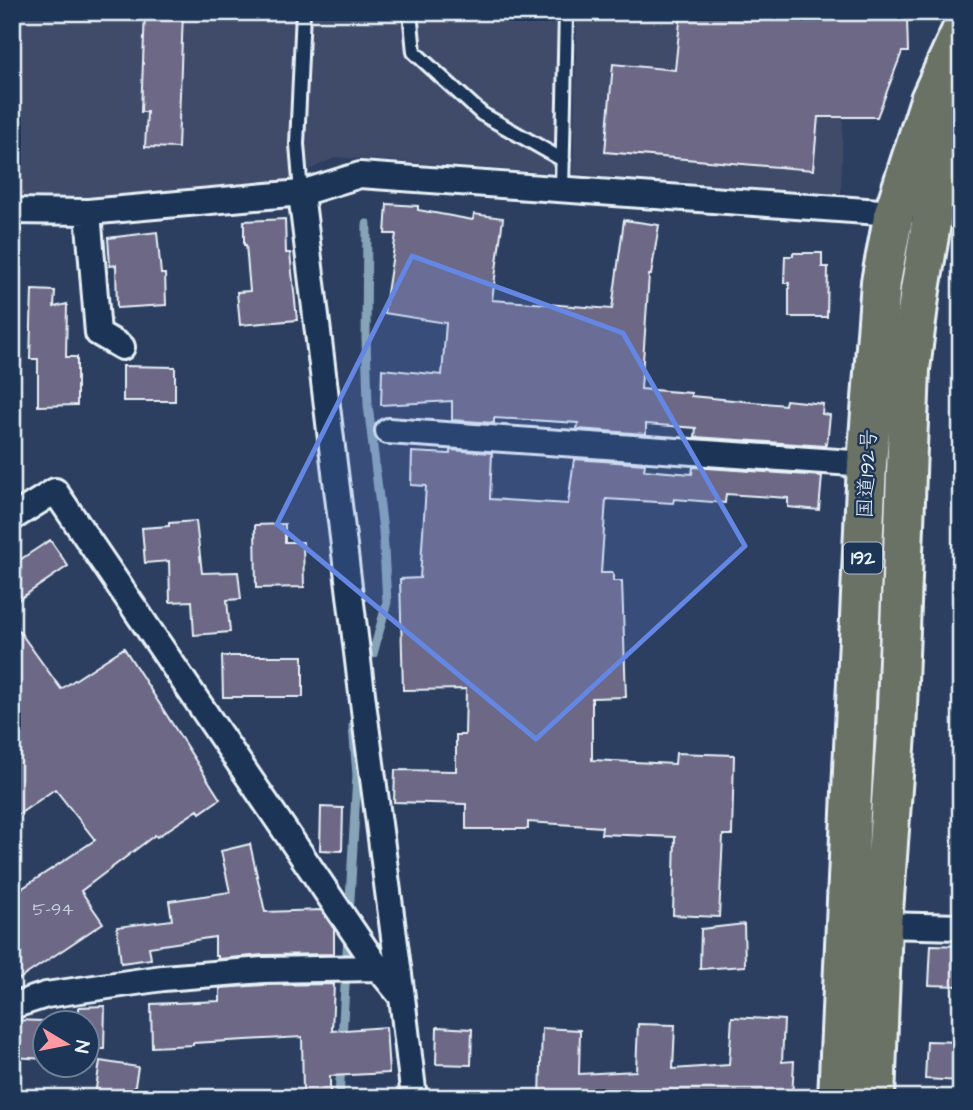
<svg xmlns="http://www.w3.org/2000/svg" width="973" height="1110" viewBox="0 0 973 1110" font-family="'Architects Daughter','Klee One',sans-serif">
<rect width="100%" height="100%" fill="#2d3f60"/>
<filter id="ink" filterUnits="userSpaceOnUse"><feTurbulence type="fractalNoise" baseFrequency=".0143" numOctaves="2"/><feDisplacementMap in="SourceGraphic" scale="14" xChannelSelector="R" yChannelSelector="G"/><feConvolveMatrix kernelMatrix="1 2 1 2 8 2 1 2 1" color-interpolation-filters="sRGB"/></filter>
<g filter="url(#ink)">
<path fill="#404b6b" d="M12 12H574L568 174 336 157 277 185 108 196H12Z
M577 12H843L845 34 841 194 573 174Z"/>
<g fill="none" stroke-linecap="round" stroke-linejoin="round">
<path stroke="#87a3b8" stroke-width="9" d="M367 224 366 338 368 405 383 531 387 602 373 654
M349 917 357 775 353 726
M342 1039 348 934
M339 1098 341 1064"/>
</g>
<path fill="#6c6785" stroke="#e8f1f8" stroke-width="2" d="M145 12H183L178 148 145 147 147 112H141Z
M681 12H873V19L907 18 908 52H902L877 117H818L813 170 605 152 613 64 675 70Z
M387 204 418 206V210L473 220 474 214 503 218 492 300 612 309 624 220 659 225 651 275H649L641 389 691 393V396L785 405 786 400 823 404 822 414 830 415 827 444 825 443V446L695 437 696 428 646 424V434L577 429 578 423 494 418V423L452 420V401L381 405 382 369 442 375 446 323 384 313 396 234H385Z
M285 219 286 253H290L297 320 240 325 237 292 250 291 246 245H244V221Z
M157 232 161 274H165L166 305 117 308 116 265 110 266 108 238Z
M793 253H822V267H828L827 317H789V283H784L785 256H793Z
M32 290 55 291 54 307 67 304 66 357H77V405L38 406V359H30Z
M123 366 175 367V401H123Z
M450 450 492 453 490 499 568 504 574 459 645 464 644 470 692 474 693 467 822 476 819 510 788 507V498L726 494 725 503 674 499 673 503 606 499 601 573H613V581H622L626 697 592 698V760L675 764 676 753 734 755 732 835H723L719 917 673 915 675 837 601 834 602 827 528 822V829H466V804L394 802 395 770 456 771V735H465L466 689 403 690 400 579 420 578 426 486 411 485 412 452 450 454Z
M196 521 202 573 238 572 241 599 227 600 230 632 194 635 192 601 170 602 169 561 145 563 142 528 169 526V523Z
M285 524V542H303L304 587 256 588 255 525Z
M50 540 68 566 12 604V565Z
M12 621 61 689 124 648 220 799 200 813 198 810 157 837 155 835 81 891 103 923 12 984V895L95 840 55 789 12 819Z
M222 656H303V697H223Z
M321 807 343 808 342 851 320 850Z
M250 844 265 912 321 910 334 929V954L263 955 218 959V956H215V937L149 947 151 959 121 963 117 927 172 920 169 901 230 892 221 851Z
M744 924 745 966 700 969 701 929Z
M931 945 961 946V986L929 985Z
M334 984 332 1031 386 1027 389 1073 330 1076V1094H303L302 1037 193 1043V1045L152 1047 151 1004 220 1001V988L264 985Z
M105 1006 104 1049H88V1023H46V1059L12 1057V1020L79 1022V1007Z
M732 1017 784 1020 782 1062 794 1061 792 1098H540L542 1028 580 1030 579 1074 636 1071 638 1024 675 1025 673 1069 729 1065Z
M437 1027 472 1029 471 1065 436 1064Z
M927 1041 961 1042V1081L925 1079Z
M100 1061 138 1067 133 1098H110L95 1095Z"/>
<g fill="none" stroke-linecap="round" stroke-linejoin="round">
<g stroke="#e8f1f8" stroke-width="18">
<path id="lane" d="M410 12 414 52 482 114 563 160
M562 189 566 12
M301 193 297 144 303 12"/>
</g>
<g stroke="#e8f1f8" stroke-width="30">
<path id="street" d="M301 193 365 718 402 997 414 1098
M12 211 88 212 301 193 360 175 894 213 934 205 961 206
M88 212 98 333 122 347
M388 431 867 464
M12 518 55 491 378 968 402 997
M882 925 961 927
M12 1006 46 995 163 978 263 970 378 968"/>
</g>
<g stroke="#e8f1f8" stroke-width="44">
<path id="highway" d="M838 1098 867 464 881 282 894 213 930 100 961 32
M875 1098 882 925 896 734 910 369 920 290 934 205 961 112"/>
</g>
<use href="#lane" stroke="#1d3557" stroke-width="12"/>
<use href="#street" stroke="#1d3557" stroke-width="24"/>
<use href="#highway" stroke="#6a7165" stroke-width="38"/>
</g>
</g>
<path fill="#6487e3" fill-opacity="0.2" stroke="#6487e3" stroke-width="5" stroke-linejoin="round" d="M412 256 623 333 745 546 536 739 277 524Z"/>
<g text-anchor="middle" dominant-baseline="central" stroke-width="5" stroke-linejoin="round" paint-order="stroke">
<g font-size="18" fill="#c9cedb">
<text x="53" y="909">5-94</text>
</g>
<rect fill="#1d3557" stroke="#abb9c8" stroke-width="2" x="844" y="542.5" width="38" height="31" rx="5"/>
<g font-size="19" font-weight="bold" fill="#e8f1f8">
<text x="863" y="558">192</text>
</g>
<g font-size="21" fill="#e8f1f8" stroke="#1d3557">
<text transform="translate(867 474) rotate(-87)">国道192号</text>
</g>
</g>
<rect width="973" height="1110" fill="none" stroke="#1d3557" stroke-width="42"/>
<rect x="21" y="21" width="931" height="1068" fill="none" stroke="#e8f1f8" stroke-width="2.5" filter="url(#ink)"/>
<g transform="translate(66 1044) rotate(100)"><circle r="33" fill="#1d3557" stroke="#6e8097" stroke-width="2"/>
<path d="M0-5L12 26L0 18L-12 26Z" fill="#ff9aa2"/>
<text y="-10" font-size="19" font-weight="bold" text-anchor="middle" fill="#e8f1f8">N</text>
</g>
</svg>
